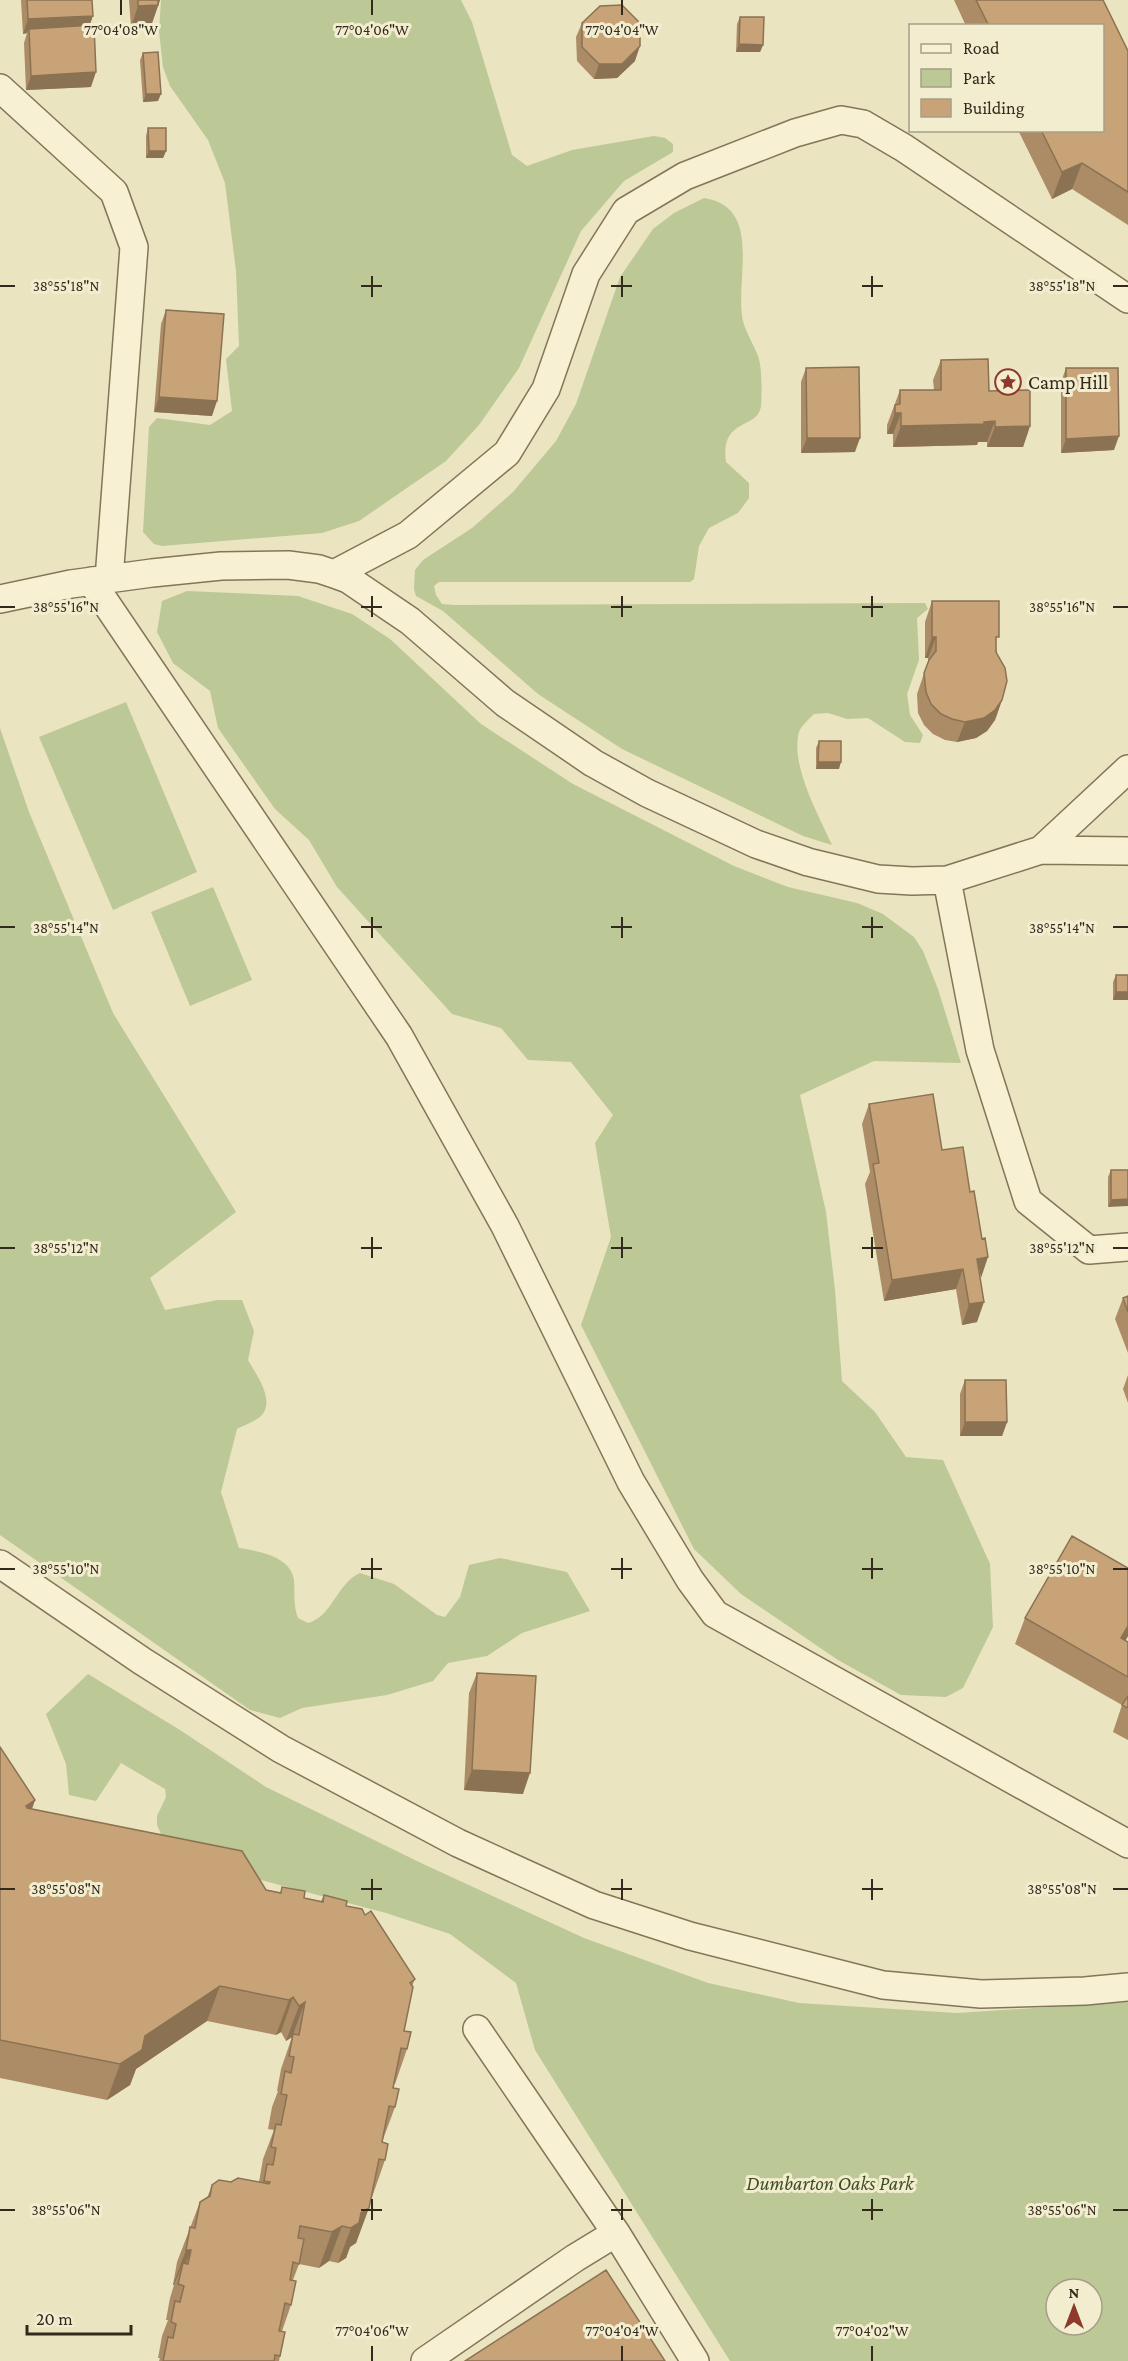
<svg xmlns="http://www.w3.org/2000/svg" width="1128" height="2361" viewBox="0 0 1128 2361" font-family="'Crimson Pro',serif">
<rect width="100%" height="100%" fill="#ebe4c0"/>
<path fill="#bcc895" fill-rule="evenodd" d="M161 0H461L472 22 512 155 527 166 572 150 654 136 665 138 673 144V152L624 181 581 231 519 368 479 425 446 461 359 521 322 533 162 546 154 544 143 532 149 427 157 418 210 425 232 411 226 359 239 346 236 271 225 183 208 140 170 86 163 67 159 31Z
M704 198C764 207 734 281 743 321 746 334 755 346 759 359 762 372 762 393 761 406 758 430 720 417 726 462L749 483V498L738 513 709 528 699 546 694 579 690 582H439L434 586 436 595 442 604 454 605 925 603 928 609 917 618 919 660 907 694 910 715 923 735 920 743 905 742 868 718 847 719 828 713 814 714C809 719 801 726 799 732 790 765 819 816 832 845L803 836 622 749 538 694 443 611 416 596 414 589 415 570 423 560 472 528 513 492 556 441 576 404 620 277 653 229 674 213Z
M187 591 298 596 352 614 390 639 481 724 573 784 734 866 788 887 857 903 883 914 914 937 923 951 938 989 961 1063 874 1061 800 1095 826 1212 835 1290 842 1381 875 1412 906 1457 943 1460 990 1564 993 1627 963 1688 946 1697 901 1695 838 1660 741 1594 694 1549 581 1325 611 1237 595 1143 613 1115 571 1062 528 1060 501 1028 452 1014 337 887 309 840 275 809 218 728 210 691 173 663 157 632 162 601Z
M126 702 197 872 113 910 39 737Z
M0 728 29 812 113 1013 236 1212 150 1278 165 1310 218 1300H242L254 1331 248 1360C256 1374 275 1399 262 1415 257 1421 244 1425 237 1429L221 1492 239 1548C258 1551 291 1556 294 1580 295 1593 293 1605 298 1618L308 1623C333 1616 336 1584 360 1573L394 1584 437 1615 445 1617 460 1597 469 1565 500 1558 567 1572 590 1611 522 1633 487 1656 448 1663 433 1681 387 1695 302 1708 280 1718 250 1710 0 1535Z
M213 887 252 980 190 1006 151 912Z
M88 1674 180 1730 266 1787 421 1863 584 1938 708 1983 799 2003 957 2013 1128 2002V2361H730L535 2050 516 1983 450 1934 386 1913 245 1876 184 1850 161 1834 157 1825V1816L166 1797 165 1789 121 1763 96 1801 69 1795 66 1764 46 1714ZM1056 2289H1092V2325H1056Z"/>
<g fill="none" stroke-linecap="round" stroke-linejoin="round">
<g stroke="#837559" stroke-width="30">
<path id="minor" d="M0 88 114 192 134 247 109 579
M334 574 408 535 507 453 546 389 586 274 626 211 685 176 795 133 841 120 863 124 904 148 1128 299
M91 581 399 1036 505 1226 631 1482 690 1580 715 1614 1128 1844
M0 599 71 584 152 573 221 566 288 565 319 569 334 574 348 579 410 621 505 703 593 763 647 793 756 844 808 862 878 879 912 881 947 880 1041 850 1128 769
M1041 850 1128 851
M947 880 980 1050 1028 1201 1089 1250 1128 1247
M0 1564 142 1661 281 1749 458 1843 594 1905 690 1936 883 1985 981 1994 1085 1991 1128 1987
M477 2029 616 2233 695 2361
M425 2361 575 2258 616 2233"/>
</g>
<use href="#minor" stroke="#f7f0d2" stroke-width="27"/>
</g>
<path fill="#ab8c66" d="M21 0H92L89 25 91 87 26 90 24 43 27 33 23 34Z
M129 0H160L151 26 131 27Z
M954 0H1103L1128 51V225L1072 189 1052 199 1018 130H1102V26H966Z
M740 17 763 45 760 52H736L737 24Z
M582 23 635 61 617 78 594 79 577 61 576 37Z
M143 53 158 101 143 102 140 60Z
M148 128 166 151 163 158H146V136Z
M166 310 212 416 154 412 161 324Z
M941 360 989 391 1030 426 1023 447H987V442H978L977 445 893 447V434H887V425L900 390H934L933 380Z
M806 368 855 452 801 453V382Z
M1066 368 1114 450 1061 453V382Z
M932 601 996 645 1002 700 995 720 987 731 976 738 957 742 945 740 933 734 924 725 918 713 917 694 928 662V658H925V622Z
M819 741 839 769H816V748Z
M1116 975 1128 1000H1113V982Z
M869 1104 942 1150 980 1278 977 1322 962 1325 956 1289 884 1301 865 1184 870 1172 862 1124Z
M1111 1170H1128L1108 1207V1177Z
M1128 1296V1353L1115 1319 1123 1298Z
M1128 1375V1403L1123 1389Z
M965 1380 1007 1422 1002 1436H960V1394Z
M1128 1568V1636L1125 1641 1128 1642V1740L1113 1732 1122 1705 1015 1644 1025 1618Z
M477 1673 523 1794 464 1790 469 1693Z
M0 1747 35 1800 32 1809 266 1890 280 1893 282 1887 304 1898 321 1901 324 1895 365 1915 415 1979 412 1986 404 2031 407 2049 395 2084H394L393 2088 395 2107 382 2142 385 2160 356 2243 350 2247 346 2258 338 2263 329 2261 319 2268 299 2264 293 2280 291 2305 282 2331 280 2356 279 2361H159L160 2358H158L162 2336 168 2320H166L170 2298 174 2285H173L177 2262 200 2202 207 2198 212 2185 231 2182H259L263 2159 274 2130 268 2129 272 2107 278 2091H277L281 2069 292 2037 286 2041 281 2032 276 2035 207 2021 136 2069 130 2085 107 2100 0 2078Z"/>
<path fill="#8b7253" d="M156 0H160L151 26 131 27 138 6Z
M93 16 88 30 29 29 27 33 23 34 28 19Z
M739 44 763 45 760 52H736Z
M640 46 635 61 617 78 594 79 599 64Z
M96 72 91 87 26 90 31 76Z
M146 94H161L158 101 143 102Z
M149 151H166L163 158H146Z
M1082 163 1072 189 1052 199 1062 172Z
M159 397 217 401 212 416 154 412Z
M895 413H901L893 434H887Z
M995 421 987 442H978L977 445 893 447 901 426Z
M1030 426 1023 447H987L995 427Z
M1119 436 1114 450 1061 453 1066 439Z
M807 438H860L855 452 801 453Z
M932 637H936L928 658H925Z
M1002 700 995 720 987 731 976 738 957 742 965 722Z
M818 762H841L839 769H816Z
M1116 992H1128V1000H1113Z
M1128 1199V1206L1108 1207 1111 1200Z
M988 1257 981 1278 977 1259Z
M963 1269 956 1289 884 1301 892 1280Z
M984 1302 977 1322 962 1325 969 1304Z
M965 1422H1007L1002 1436H960Z
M1128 1626V1636L1112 1665 1121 1638Z
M472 1770 530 1773 523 1794 464 1790Z
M35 1800 22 1835 26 1806Z
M220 1986 207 2021 136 2069 130 2085 107 2100 120 2064 145 2036Z
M293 1997 281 2032 276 2035 289 2000Z
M305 2002 292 2037 286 2041 299 2006Z
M369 2208 356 2243 350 2247 346 2258 338 2263 351 2228 361 2213Z
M342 2226 329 2261 319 2268 332 2232Z
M186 2250H191L179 2283 183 2263 174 2285H173Z"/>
<path fill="#c7a377" stroke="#8b7253" stroke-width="1.5" d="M27 0H92L93 16 28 19Z
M138 0H158V5L138 6Z
M976 0H1103L1128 51V192L1082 163 1062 172 1041 130H1102V26H989Z
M622 5 640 23V46L622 64H599L582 47V23L600 6Z
M740 17H764L763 45 739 44Z
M94 25 96 72 31 76 29 29Z
M158 52 161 94H146L143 53Z
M148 128H166V151H149Z
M166 310 224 314 217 401 159 397Z
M988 359 989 391 1030 390V426L995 427V421L984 422V424L901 426V413H895V405L900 404V390H941V360Z
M859 367 860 438H807L806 368Z
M1066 368H1118L1119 436 1066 439Z
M932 601H999V637H996V652L1005 668 1007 681 1002 700 995 710 984 718 965 722 952 719 941 714 931 704 926 692 924 673 929 660 936 651V637H932Z
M819 741H841V762H818Z
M1116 975H1128V992H1116Z
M933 1094 942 1150 963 1147 970 1192 974 1191 982 1239 985 1238 988 1257 977 1259 984 1302 969 1304 963 1269 892 1280 873 1164 879 1163 869 1104Z
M1111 1170H1128V1199L1111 1200Z
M1128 1296V1312L1123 1298Z
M965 1380H1006L1007 1422H965Z
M1072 1536 1128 1568V1626L1121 1638 1128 1642V1677L1025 1618Z
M477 1673 536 1676 530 1773 472 1770Z
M1128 1696V1708L1122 1705Z
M0 1747 35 1800 26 1806 27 1808 242 1851 266 1890 281 1893 282 1887 305 1891 304 1898 323 1902 324 1895 347 1901 346 1906 362 1909 365 1915 371 1911 415 1979 410 1983 413 1987 404 2031 411 2032 407 2049 401 2048 393 2088 399 2089 395 2107 389 2106 382 2142 388 2144 385 2160 379 2159 369 2208 361 2213 359 2223 351 2228 342 2226 332 2232 300 2226 298 2238 304 2239 299 2264 293 2262 290 2280 296 2281 291 2305 285 2303 279 2331 285 2332 280 2356 275 2355 274 2361H163L168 2337 173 2338 176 2324 171 2322 175 2301 180 2302 184 2286 178 2284 183 2263 188 2264 191 2250H186L190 2227 195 2228 200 2202 210 2196 212 2185 219 2180 231 2182 238 2178 269 2184 270 2182 264 2181 267 2164 273 2165 276 2148 271 2147 276 2124 281 2125 287 2095 281 2094 285 2071 291 2073 294 2057 289 2056 293 2034 299 2035 305 2002 299 2006 293 1997 289 2000 220 1986 145 2036 142 2050 120 2064 0 2040Z
M606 2270 665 2361H465Z"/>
<path fill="none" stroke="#332a1d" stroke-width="2" d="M121 0V15M372 0V15M622 0V15M372 276V297M622 276V297M872 276V297M0 286H15M361 286H382M611 286H632M862 286H883M1113 286H1128M372 596V617M622 596V617M872 596V617M0 607H15M361 607H382M611 607H632M862 607H883M1113 607H1128M372 917V938M622 917V938M872 917V938M0 927H15M361 927H382M611 927H632M862 927H883M1113 927H1128M372 1237V1258M622 1237V1258M872 1237V1258M0 1248H15M361 1248H382M611 1248H632M862 1248H883M1113 1248H1128M372 1558V1579M622 1558V1579M872 1558V1579M0 1569H15M361 1569H382M611 1569H632M862 1569H883M1113 1569H1128M372 1879V1900M622 1879V1900M872 1879V1900M0 1889H15M361 1889H382M611 1889H632M862 1889H883M1113 1889H1128M372 2199V2220M622 2199V2220M872 2199V2220M0 2210H15M361 2210H382M611 2210H632M862 2210H883M1113 2210H1128M372 2346V2361M622 2346V2361M872 2346V2361"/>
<defs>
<g id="sight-ring" transform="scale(1.35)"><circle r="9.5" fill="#f3edcf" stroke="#8f382c" stroke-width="1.5"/><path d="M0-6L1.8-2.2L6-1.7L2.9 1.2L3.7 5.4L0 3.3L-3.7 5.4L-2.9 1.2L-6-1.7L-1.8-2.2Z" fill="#8f382c"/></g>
</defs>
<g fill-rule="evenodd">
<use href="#sight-ring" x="1008" y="382"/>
</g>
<g text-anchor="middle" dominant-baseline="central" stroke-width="6" stroke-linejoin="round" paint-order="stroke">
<g font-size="20" fill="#332a1d" stroke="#f3edcf" text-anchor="start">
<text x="1028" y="382">Camp Hill</text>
</g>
<g font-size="20" font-style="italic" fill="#3f4f24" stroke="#f3edcf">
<text x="830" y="2183">Dumbarton Oaks Park</text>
</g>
</g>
<g font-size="15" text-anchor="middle" fill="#332a1d" stroke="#f3edcf" stroke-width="6" stroke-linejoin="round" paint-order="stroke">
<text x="121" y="35">77°04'08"W</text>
<text x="372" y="35">77°04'06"W</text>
<text x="622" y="35">77°04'04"W</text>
<text x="66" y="291">38°55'18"N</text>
<text x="1062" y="291">38°55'18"N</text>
<text x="66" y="612">38°55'16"N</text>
<text x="1062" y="612">38°55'16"N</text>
<text x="66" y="933">38°55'14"N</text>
<text x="1062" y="933">38°55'14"N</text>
<text x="66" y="1253">38°55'12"N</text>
<text x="1062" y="1253">38°55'12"N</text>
<text x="66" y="1574">38°55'10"N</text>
<text x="1062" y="1574">38°55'10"N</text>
<text x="66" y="1894">38°55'08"N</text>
<text x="1062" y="1894">38°55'08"N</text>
<text x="66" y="2215">38°55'06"N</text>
<text x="1062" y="2215">38°55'06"N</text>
<text x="372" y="2336">77°04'06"W</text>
<text x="622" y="2336">77°04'04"W</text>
<text x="872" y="2336">77°04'02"W</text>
</g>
<rect x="909" y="24" width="195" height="108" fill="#f3edcf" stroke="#a69f88" stroke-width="1.5"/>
<rect x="921" y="44" width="30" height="9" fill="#f7f0d2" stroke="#a69f88" stroke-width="1.5"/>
<text x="963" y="54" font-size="18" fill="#332a1d">Road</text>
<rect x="921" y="69" width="30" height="18" fill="#bcc895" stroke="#a69f88" stroke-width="1.5"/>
<text x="963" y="84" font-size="18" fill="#332a1d">Park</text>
<rect x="921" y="99" width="30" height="18" fill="#c7a377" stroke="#a69f88" stroke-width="1.5"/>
<text x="963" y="114" font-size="18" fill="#332a1d">Building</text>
<g transform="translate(1074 2307)"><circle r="28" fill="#f3edcf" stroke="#a69f88" stroke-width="1.5"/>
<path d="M0-4.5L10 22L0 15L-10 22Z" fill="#8f382c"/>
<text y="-9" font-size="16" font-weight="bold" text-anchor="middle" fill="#332a1d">N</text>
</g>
<path d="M27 2325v9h104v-9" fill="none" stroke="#332a1d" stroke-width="3"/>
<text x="36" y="2325" font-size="18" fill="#332a1d" stroke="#f3edcf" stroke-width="4.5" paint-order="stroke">20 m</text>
</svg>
